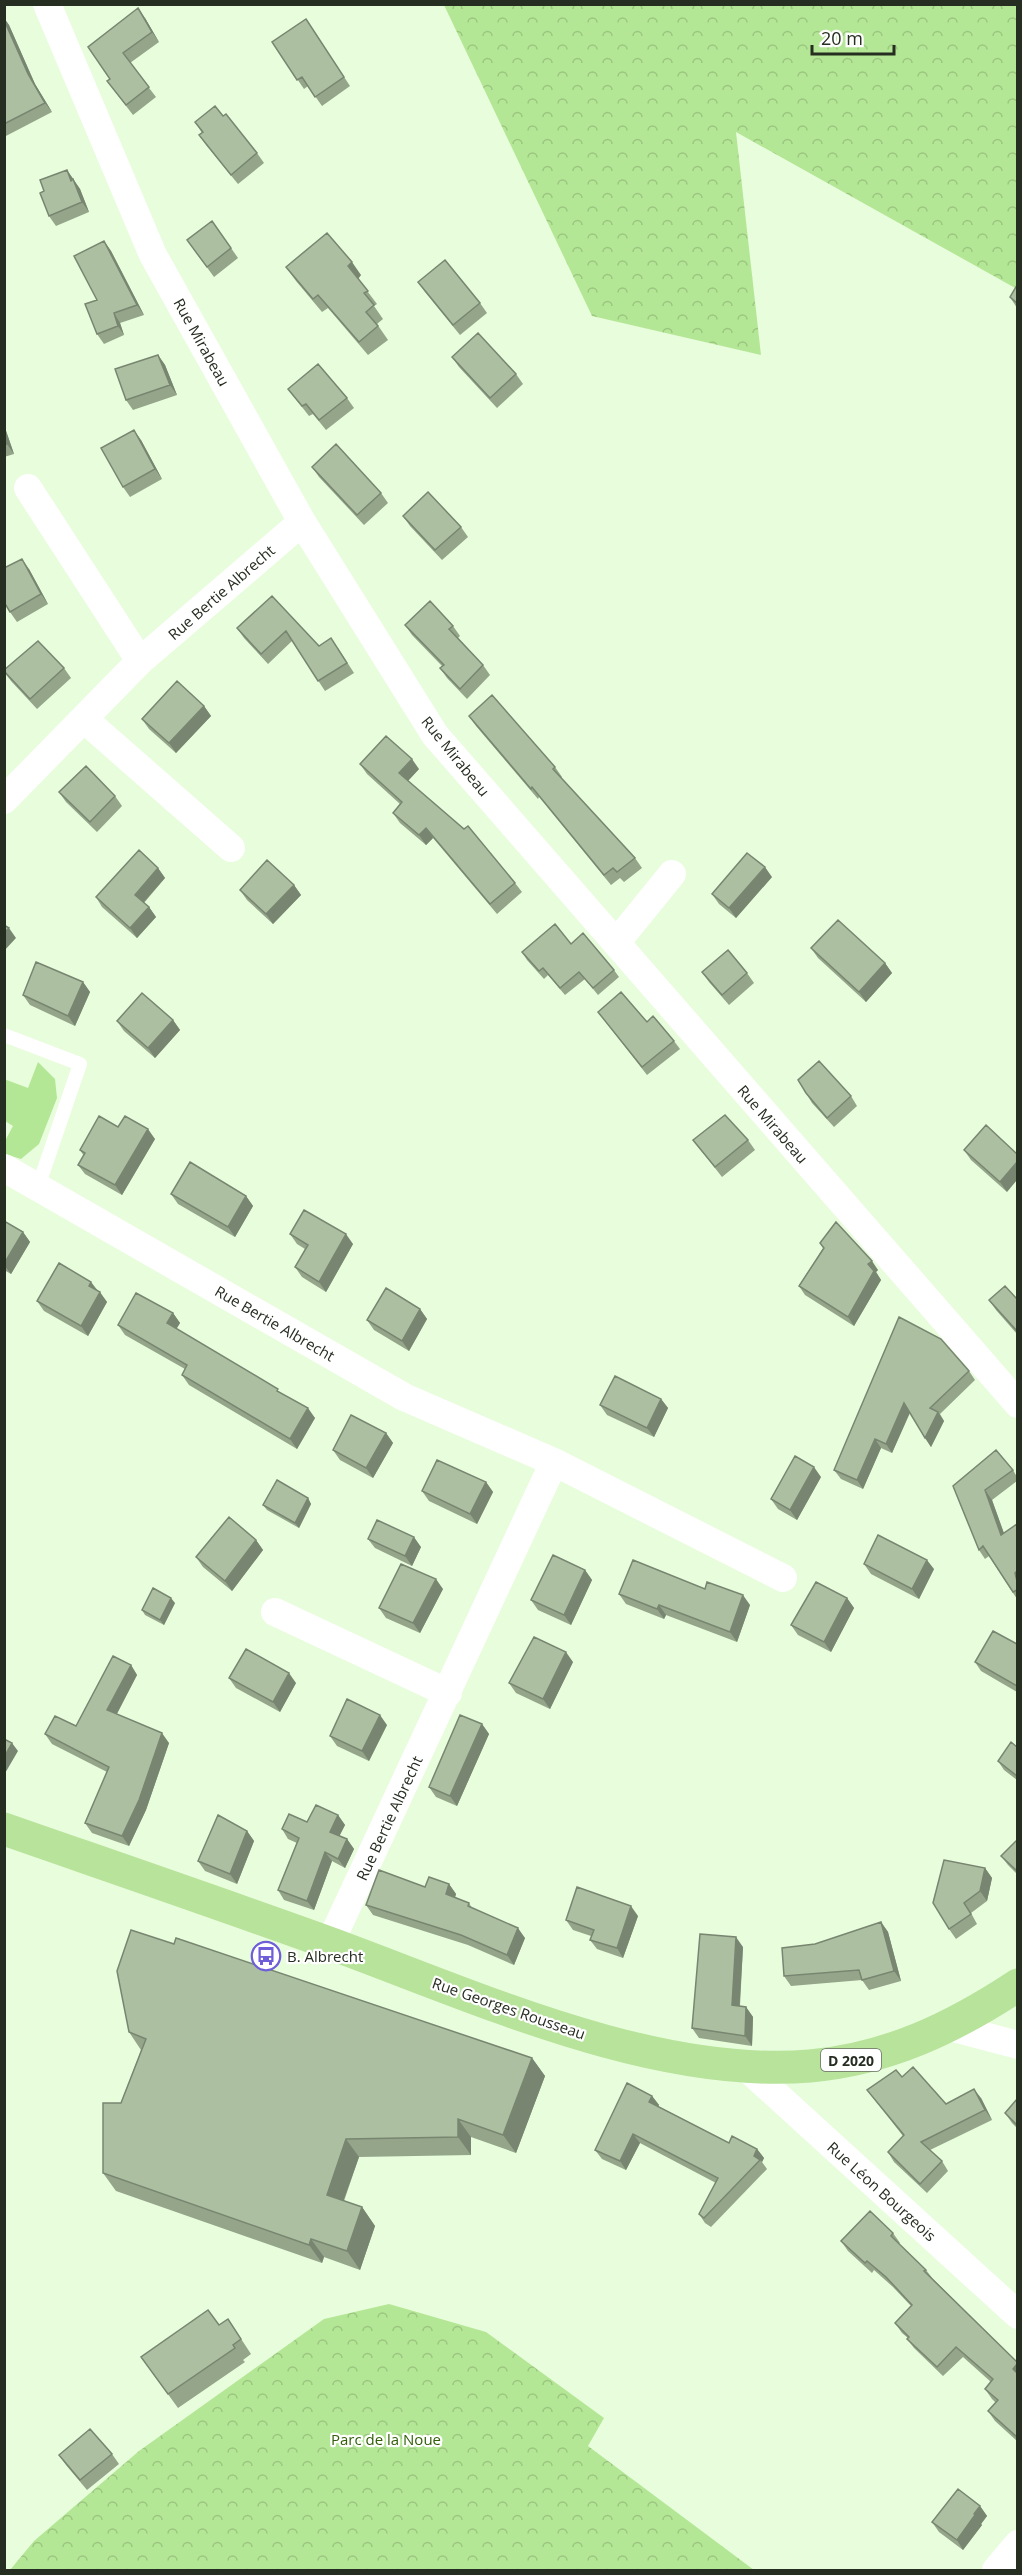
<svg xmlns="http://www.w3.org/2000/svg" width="1022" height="2575" viewBox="0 0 1022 2575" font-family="'Open Sans',sans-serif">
<defs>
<pattern id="forest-crowns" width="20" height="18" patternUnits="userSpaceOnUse" patternTransform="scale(1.5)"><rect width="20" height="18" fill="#b4e795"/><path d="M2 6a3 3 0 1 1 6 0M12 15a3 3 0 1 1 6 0" fill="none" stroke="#9bc680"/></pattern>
</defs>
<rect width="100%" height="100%" fill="#e8fddc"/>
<path fill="#b4e795" d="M38 1062 55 1079 57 1098 39 1144 21 1159 5 1154V1141L13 1126 5 1121 4 1079 28 1088Z"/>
<path fill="url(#forest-crowns)" d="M444 5H1017V289L736 132 761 355 592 316Z
M389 2304 486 2332 604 2418 588 2446 754 2570H10L34 2541 139 2451 324 2319Z"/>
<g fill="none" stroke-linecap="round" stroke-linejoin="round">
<path stroke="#fff" stroke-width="14" d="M4 1035 80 1064 38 1187"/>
<path stroke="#fff" stroke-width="28" d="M47 4 153 255 302 522 435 735 1018 1404
M28 488 140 661
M84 719 231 848
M4 800 140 661 302 522
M616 943 672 874
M4 1168 404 1397 554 1462 783 1578
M275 1612 448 1693
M330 1943 554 1462
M950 2027 1018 2045
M747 2068 1018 2315
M996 2570 1018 2544"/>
<path stroke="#b8e39b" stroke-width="33" d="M4 1829C113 1867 221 1904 329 1943 474 1996 653 2079 810 2066 888 2059 953 2028 1018 1985"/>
</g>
<path fill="#94a58a" d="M4 18 9 25 35 84 52 112 4 137Z
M145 18 159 42 130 63 156 97 133 115 107 81 110 79 88 47Z
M306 19 350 86 322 106 308 86 304 89 272 42Z
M223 116 257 153 264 163 238 184 206 145 199 135 202 133 195 122Z
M67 170 80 189 89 212 56 226 49 216 44 191Z
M212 221 238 258 214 277 187 240Z
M104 241 111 251 144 315 120 323 124 335 104 344 97 334V300Z
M286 267 361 275 358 279 377 304 374 306 383 319 377 324 388 340 368 355 328 308 322 312 296 281Z
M418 282 480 303 487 313 460 335 425 292Z
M1017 285V308L1010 297Z
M158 355 165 365 177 395 133 410 126 400Z
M452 357 516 374 523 384 497 408 459 367Z
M288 389 347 398 354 408 326 430 313 414 309 416Z
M4 425 14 454 4 457Z
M141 440 162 479 130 497 123 487Z
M312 467 381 493 388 503 364 525 319 477Z
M403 516 461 527 468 537 442 560 410 526Z
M29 569 48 604 17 622 10 612Z
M272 596 319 646 338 648 354 673 325 691 292 641 268 664 244 638 237 628Z
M405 625 453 626 460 636 458 638 483 665 490 675 467 699 447 678 440 668 442 666 412 635Z
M64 668 71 678 37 709 11 681 4 672Z
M204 706 211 716 176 753 149 729 142 719Z
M469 716 555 767 562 777 561 778 635 858 642 868 624 882 620 878 611 885 539 797 538 799 476 726Z
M360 764 419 769 408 781 515 883 522 892 497 914 433 838 426 845 400 823 393 813 400 804 367 774Z
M59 792 115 796 122 806 97 832 66 802Z
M158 868 165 878 144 903 149 907 156 917 137 938 102 907 96 897Z
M772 877 736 918 719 904 712 894Z
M294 885 301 895 273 924 247 900 240 890Z
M571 944 614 970 619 977 598 995 585 979 565 995 548 975 544 979 527 960 522 952Z
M811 948 885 963 892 973 866 1002 818 958Z
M702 972 747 973 754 983 729 1005 709 982Z
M83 982 90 992 75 1026 30 1005 23 995Z
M598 1012 647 1022 674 1041 680 1049 647 1075Z
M173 1020 180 1030 155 1058 124 1031 117 1021Z
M806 1093 851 1096 857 1106 834 1127 812 1103Z
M986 1125 1007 1192 971 1160 964 1150Z
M118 1127 155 1139 122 1195 85 1174 78 1165 84 1156 80 1150Z
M693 1140H748L755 1150 722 1177Z
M171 1194 246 1196 253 1206 235 1237 178 1204Z
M4 1221 23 1232 30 1242 11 1274 4 1270Z
M290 1234 353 1244 326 1292 302 1277 295 1267 305 1249 297 1244Z
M820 1243 878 1270 876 1272 881 1280 854 1326 805 1295 799 1286 823 1248Z
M91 1282 107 1302 88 1336 44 1311 37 1301Z
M1017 1299V1334L996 1310 989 1300Z
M420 1309 427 1319 409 1351 374 1330 367 1320Z
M173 1313 180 1323 176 1329 281 1393 315 1418 297 1449 189 1385 182 1375 185 1369 125 1335 118 1325Z
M899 1317 969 1371 975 1380 940 1414 944 1421 931 1447 910 1413 892 1453 881 1448 863 1489 841 1479 834 1470Z
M661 1399 668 1408 654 1437 607 1415 600 1405Z
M386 1433 393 1443 373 1478 340 1460 333 1450Z
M1013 1470 1017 1477V1481L992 1500 1004 1533 1017 1524V1599L989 1556 985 1559 979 1550 953 1486Z
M821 1477 797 1520 778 1509 771 1499Z
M486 1482 493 1492 477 1524 429 1501 422 1491Z
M308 1498 311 1504 299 1528 267 1510 263 1505Z
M368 1539 421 1547 412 1566 375 1548Z
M256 1540 263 1550 232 1591 203 1567 196 1557Z
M864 1564 934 1569 919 1599 871 1574Z
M585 1570 592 1580 571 1625 538 1610 531 1600Z
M443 1589 420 1633 386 1618 379 1608Z
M705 1589 750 1605 737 1642 666 1615 664 1619 626 1604 619 1594Z
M847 1598 854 1608 831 1652 798 1635 791 1625Z
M175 1603 164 1625 145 1615 142 1610Z
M1017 1644V1692L981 1671 975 1662Z
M573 1662 550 1709 516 1693 509 1683Z
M131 1665 137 1675 117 1714 169 1743 146 1810 129 1846 92 1833 85 1823 107 1772 52 1744 45 1734 76 1726Z
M229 1678 296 1683 280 1712 236 1688Z
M482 1724 489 1734 457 1806 436 1797 429 1787Z
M387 1725 369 1761 337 1746 330 1736Z
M1017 1747V1780L1004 1770 998 1761Z
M338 1815 345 1825 339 1836 347 1839 354 1849 345 1868 332 1861 314 1910 284 1900 278 1890 297 1843 288 1839 282 1829Z
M247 1831 254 1841 237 1884 205 1871 198 1861Z
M1017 1840V1874L1008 1865 1001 1856Z
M985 1868 992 1878 987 1901 971 1913 977 1924 956 1939 949 1929Z
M449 1884 456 1894 455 1897 469 1903 472 1908 525 1938 514 1965 468 1945 373 1915 366 1905 425 1887Z
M638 1916 623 1958 597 1949 590 1940 591 1936 573 1930 566 1920Z
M881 1922 888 1932 901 1981 869 1990 862 1980 791 1986 784 1976 815 1944Z
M174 1944 532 2058 545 2076 516 2153 471 2137V2155L359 2157 344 2201 362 2207 375 2226 360 2270 324 2257 322 2263 116 2191 103 2173 121 2103 141 2050 129 2032Z
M743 1947 740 2006 746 2007 753 2017 752 2046 699 2038 692 2028Z
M902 2077 946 2104 981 2098 992 2120 930 2150 942 2161 948 2171 927 2193 894 2162 888 2152 903 2136 867 2090Z
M652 2096 659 2105 658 2106 729 2143 757 2149 764 2158 762 2162 767 2169 711 2227 705 2223 699 2214 716 2183 640 2143 626 2170 602 2159 595 2150Z
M1017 2099V2128L1012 2123 1005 2113Z
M893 2233 900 2243 899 2244 926 2270 933 2279 1017 2362V2441L995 2421 988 2411 996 2403 992 2399 985 2389 991 2382 963 2357 943 2376 914 2348 907 2339 908 2338 902 2333 895 2323 911 2306 893 2287 874 2270 872 2273 848 2251 841 2241Z
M228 2319 251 2354 243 2360 245 2362 178 2408 141 2357 219 2325Z
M112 2454 119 2464 87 2490 66 2465 59 2455Z
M980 2506 987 2516 981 2524 982 2525 963 2550 939 2532 932 2522Z"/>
<path fill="#788671" d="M138 8 145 18 159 42 152 32Z
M4 18 9 25 35 84 52 112 45 103 28 74 4 22Z
M67 170 80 189 89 212 82 202 71 181Z
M104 241 111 251 144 315 137 305Z
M352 262 361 275 357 280 348 266Z
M114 313 120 323 124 335 118 326Z
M158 355 165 365 177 395 170 385Z
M4 425 14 454 7 444 4 436Z
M134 430 141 440 162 479 155 469Z
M22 559 29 569 48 604 41 594Z
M204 706 211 716 176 753 169 743Z
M412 759 419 769 406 783 399 773Z
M426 828 433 838 426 845 419 835Z
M765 867 772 877 736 918 729 908Z
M158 868 165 878 142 904 135 895Z
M294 885 301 895 273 924 266 914Z
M149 907 156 917 137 938 130 928Z
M9 928 16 938 4 951V933Z
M885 963 892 973 866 1002 859 992Z
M83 982 90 992 75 1026 68 1016Z
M173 1020 180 1030 155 1058 148 1048Z
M148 1129 155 1139 122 1195 115 1185Z
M1017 1162V1180L1007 1192 1000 1182Z
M246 1196 253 1206 235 1237 228 1227Z
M23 1232 30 1242 11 1274 4 1265Z
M346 1234 353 1244 326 1292 319 1282Z
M872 1261 878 1270 876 1272 881 1280 854 1326 848 1317 868 1264Z
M91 1282 98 1292 89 1286Z
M100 1292 107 1302 88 1336 81 1326Z
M420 1309 427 1319 409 1351 402 1341Z
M173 1313 180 1323 174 1333 167 1323Z
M661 1399 668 1408 654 1437 647 1428Z
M904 1403 910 1412 892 1453 886 1444Z
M308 1408 315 1418 297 1449 290 1439Z
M938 1412 944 1421 931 1447 925 1438Z
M386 1433 393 1443 373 1478 366 1468Z
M875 1439 881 1448 863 1489 857 1480Z
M814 1467 821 1477 797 1520 790 1510Z
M486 1482 493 1492 477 1524 470 1514Z
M985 1490 992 1500 1008 1545 1001 1535Z
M308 1498 311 1504 299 1528 295 1523Z
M414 1537 421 1547 412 1566 405 1556Z
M256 1540 263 1550 232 1591 225 1581Z
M927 1560 934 1569 919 1599 912 1589Z
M585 1570 592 1580 571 1625 564 1615Z
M436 1579 443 1589 420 1633 413 1623Z
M743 1595 750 1605 737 1642 730 1632Z
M171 1598 175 1603 164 1625 160 1620Z
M847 1598 854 1608 831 1652 824 1642Z
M659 1605 666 1615 664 1619 657 1609Z
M566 1652 573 1662 550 1709 543 1699Z
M131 1665 137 1675 114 1719 107 1710Z
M289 1673 296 1683 280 1712 273 1702Z
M380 1715 387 1725 369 1761 362 1751Z
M482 1724 489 1734 457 1806 450 1796Z
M162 1733 169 1743 146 1810 129 1846 122 1836Z
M12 1743 18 1751 4 1775V1757Z
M338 1815 345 1825 337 1841 330 1832Z
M247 1831 254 1841 237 1884 230 1874Z
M347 1839 354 1849 345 1868 338 1859Z
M325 1852 332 1861 314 1910 307 1901Z
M985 1868 992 1878 987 1901 980 1891Z
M449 1884 456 1894 453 1904 446 1894Z
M631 1906 638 1916 623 1958 617 1948Z
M881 1922 888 1932 901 1981 894 1971Z
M518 1928 525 1938 514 1965 507 1955Z
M736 1937 743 1947 739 2015 732 2005Z
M746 2007 753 2017 752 2046 745 2036Z
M532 2058 545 2076 516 2153 503 2135Z
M974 2089 981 2098 992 2120 985 2110Z
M652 2096 659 2105 656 2111 649 2102Z
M458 2119 471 2137V2155L458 2137Z
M633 2134 640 2143 626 2170 620 2161Z
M346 2139 359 2157 339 2213 327 2195Z
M757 2149 764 2158 762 2162 760 2160 754 2156Z
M362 2207 375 2226 360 2270 347 2251Z
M311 2239 324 2257 322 2263 309 2245Z
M1017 2364V2376L1013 2369Z
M980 2506 987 2516 981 2524 982 2525 963 2550 957 2540Z"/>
<path fill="#acc0a1" stroke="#788671" stroke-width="1.5" d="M138 8 152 32 123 53 149 87 126 105 107 81 110 79 88 47Z
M306 19 344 77 315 97 302 77 297 80 272 42Z
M4 20 28 74 45 103 4 124Z
M215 106 223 116 226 114 257 153 231 175 199 135 203 132 195 122Z
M67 170 71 181 73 179 82 202 49 216 40 193 44 191 40 180Z
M212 221 231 248 207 267 187 240Z
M327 233 352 262 348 266 368 291 364 293 374 305 366 312 378 326 359 342 318 295 313 299 286 267Z
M104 241 137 305 114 313 118 326 97 334 85 304 97 300 74 256Z
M445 260 480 303 453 325 418 282Z
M1017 285V303L1010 297Z
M478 333 516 374 490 398 452 357Z
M158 355 170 385 126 400 115 369Z
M318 364 347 398 319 420 306 404 302 406 288 389Z
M134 430 155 469 123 487 101 448Z
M4 436 7 444 4 445Z
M336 444 381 493 357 515 312 467Z
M428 492 461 527 435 550 403 516Z
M22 559 41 594 10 612 4 602V568Z
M272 596 319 646 331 638 347 663 318 681 286 631 261 654 237 628Z
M430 601 453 626 449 629 483 665 460 689 440 668 444 665 405 625Z
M38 641 64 668 30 699 4 671V670Z
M177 681 204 706 169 743 142 719Z
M492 695 555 767 553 769 635 858 617 872 613 868 604 875 532 787 531 789 469 716Z
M386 736 412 759 399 773 464 829 468 826 515 883 490 904 426 828 419 835 393 813 402 802 360 764Z
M86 766 115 796 90 822 59 792Z
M139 850 158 868 135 895 149 907 130 928 96 897Z
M747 853 765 867 729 908 712 894Z
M267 860 294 885 266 914 240 890Z
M838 920 885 963 859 992 811 948Z
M555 924 571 944 583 933 614 970 593 988 579 972 560 988 543 968 539 971 522 952Z
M4 925 9 928 4 933Z
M728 950 747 973 722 995 702 972Z
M36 962 83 982 68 1016 23 995Z
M621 992 647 1022 653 1016 674 1041 642 1067 598 1012Z
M142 993 173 1020 148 1048 117 1021Z
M819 1061 851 1096 827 1118 806 1093 798 1080Z
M725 1115 748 1140 715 1167 693 1140Z
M99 1116 118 1127 125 1116 148 1129 115 1185 78 1165 85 1153 80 1150Z
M986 1125 1017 1154V1162L1000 1182 964 1150Z
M190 1162 246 1196 228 1227 171 1194Z
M304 1210 346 1234 319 1282 295 1267 308 1245 290 1234Z
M4 1221 23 1232 4 1264Z
M836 1222 872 1261 868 1264 874 1271 848 1317 799 1286 824 1248 820 1243Z
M59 1263 91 1282 89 1286 100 1292 81 1326 37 1301Z
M1005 1286 1017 1299V1331L989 1300Z
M386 1288 420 1309 402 1341 367 1320Z
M136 1293 173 1313 167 1323 278 1389 277 1391 308 1408 290 1439 182 1375 187 1365 118 1325Z
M899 1317 941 1339 969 1371 930 1408 938 1412 925 1438 904 1403 886 1444 875 1439 857 1480 834 1470Z
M615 1376 661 1399 647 1428 600 1405Z
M351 1415 386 1433 366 1468 333 1450Z
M996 1450 1013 1470 985 1490 1001 1535 1017 1524V1571L1015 1573 1017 1581V1590L1013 1592 983 1546 979 1550 953 1486Z
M795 1456 814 1467 790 1510 771 1499Z
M437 1460 486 1482 470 1514 422 1491Z
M277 1480 308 1498 295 1523 263 1505Z
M229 1517 256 1540 225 1581 196 1557Z
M377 1520 414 1537 405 1556 368 1539Z
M878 1535 927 1560 912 1589 864 1564Z
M553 1555 585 1570 564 1615 531 1600Z
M633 1560 705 1589 707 1582 743 1595 730 1632 659 1605 657 1609 619 1594Z
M401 1564 436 1579 413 1623 379 1608Z
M816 1582 847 1598 824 1642 791 1625Z
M153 1588 171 1598 160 1620 142 1610Z
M993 1631 1017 1644V1686L975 1662Z
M534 1637 566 1652 543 1699 509 1683Z
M246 1649 289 1673 273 1702 229 1678Z
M113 1656 131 1665 107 1710 162 1733 139 1800 122 1836 85 1823 109 1767 45 1734 55 1716 76 1726Z
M347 1699 380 1715 362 1751 330 1736Z
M460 1715 482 1724 450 1796 429 1787Z
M4 1739 12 1743 4 1757Z
M1011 1742 1017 1747V1776L998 1761Z
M316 1805 338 1815 330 1832 347 1839 338 1859 325 1852 307 1901 278 1890 299 1838 282 1829 289 1814 307 1822Z
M218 1815 247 1831 230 1874 198 1861Z
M1017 1840V1869L1016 1870 1001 1856Z
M944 1860 985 1868 980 1891 964 1903 971 1914 949 1929 933 1903Z
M379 1870 425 1887 429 1877 449 1884 446 1894 469 1903 468 1906 518 1928 507 1955 461 1935 366 1905Z
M577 1887 631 1906 617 1948 590 1940 594 1930 566 1920Z
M881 1922 894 1971 862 1980 859 1970 784 1976 782 1948 815 1944Z
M131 1930 174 1944 176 1938 532 2058 503 2135 458 2119V2137L346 2139 327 2195 362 2207 347 2251 311 2239 309 2245 103 2173V2103H121L146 2039 129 2032 117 1971Z
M700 1934 736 1937 732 2005 746 2007 745 2036 692 2028Z
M913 2067 946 2104 974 2089 985 2110 921 2142 942 2161 920 2184 888 2152 904 2135 867 2090 896 2070 902 2077Z
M627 2083 652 2096 649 2102 729 2143 732 2136 757 2149 754 2156 760 2160 704 2218 699 2214 718 2178 633 2134 620 2161 595 2150Z
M1017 2099V2125L1005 2113Z
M870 2211 893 2233 891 2236 926 2270 924 2271 1017 2362V2364L1013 2369 1017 2373V2437L988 2411 998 2400 985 2389 993 2379 956 2347 937 2367 907 2339 909 2337 895 2323 912 2305 886 2277 867 2261 865 2263 841 2241Z
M208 2310 219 2325 228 2319 241 2339 233 2345 235 2348 168 2394 141 2357Z
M90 2429 112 2454 80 2480 59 2455Z
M958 2489 980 2506 974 2514 975 2515 957 2540 932 2522Z"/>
<defs>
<g id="bus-ring" transform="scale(1.5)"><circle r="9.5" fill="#fff" stroke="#6e5fd9" stroke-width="1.5"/><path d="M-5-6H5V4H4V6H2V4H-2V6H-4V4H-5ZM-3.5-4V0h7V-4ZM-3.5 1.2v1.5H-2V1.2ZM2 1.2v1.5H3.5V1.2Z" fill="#6e5fd9"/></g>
</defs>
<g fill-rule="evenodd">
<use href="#bus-ring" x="266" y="1956"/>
</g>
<g text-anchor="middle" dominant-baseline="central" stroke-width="4.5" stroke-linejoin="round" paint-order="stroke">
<rect fill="#fff" stroke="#676c64" stroke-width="1.5" x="821" y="2049" width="60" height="22" rx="4.5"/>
<g font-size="14" font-weight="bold" fill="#262d21">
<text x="851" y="2060">D 2020</text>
</g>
<g font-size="15" fill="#262d21" stroke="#fff">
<text transform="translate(202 342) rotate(61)">Rue Mirabeau</text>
<text transform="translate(221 592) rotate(-41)">Rue Bertie Albrecht</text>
<text transform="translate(456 756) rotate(51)">Rue Mirabeau</text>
<text transform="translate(773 1124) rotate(49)">Rue Mirabeau</text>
<text transform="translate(275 1323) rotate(30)">Rue Bertie Albrecht</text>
<text transform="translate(389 1818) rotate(-65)">Rue Bertie Albrecht</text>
<text transform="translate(509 2008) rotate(19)">Rue Georges Rousseau</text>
<text transform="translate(882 2191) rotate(42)">Rue Léon Bourgeois</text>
</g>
<g font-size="15" fill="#262d21" stroke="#fff" text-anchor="start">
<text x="287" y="1956">B. Albrecht</text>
</g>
<g font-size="15" fill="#325f07" stroke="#fff">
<text x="386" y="2439">Parc de la Noue</text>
</g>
</g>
<rect width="1022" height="2575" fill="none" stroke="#262d21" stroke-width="12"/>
<path d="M812 45v9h82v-9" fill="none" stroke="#262d21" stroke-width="3"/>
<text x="821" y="45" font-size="18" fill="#262d21" stroke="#ffffff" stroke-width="4.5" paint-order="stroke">20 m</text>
</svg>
